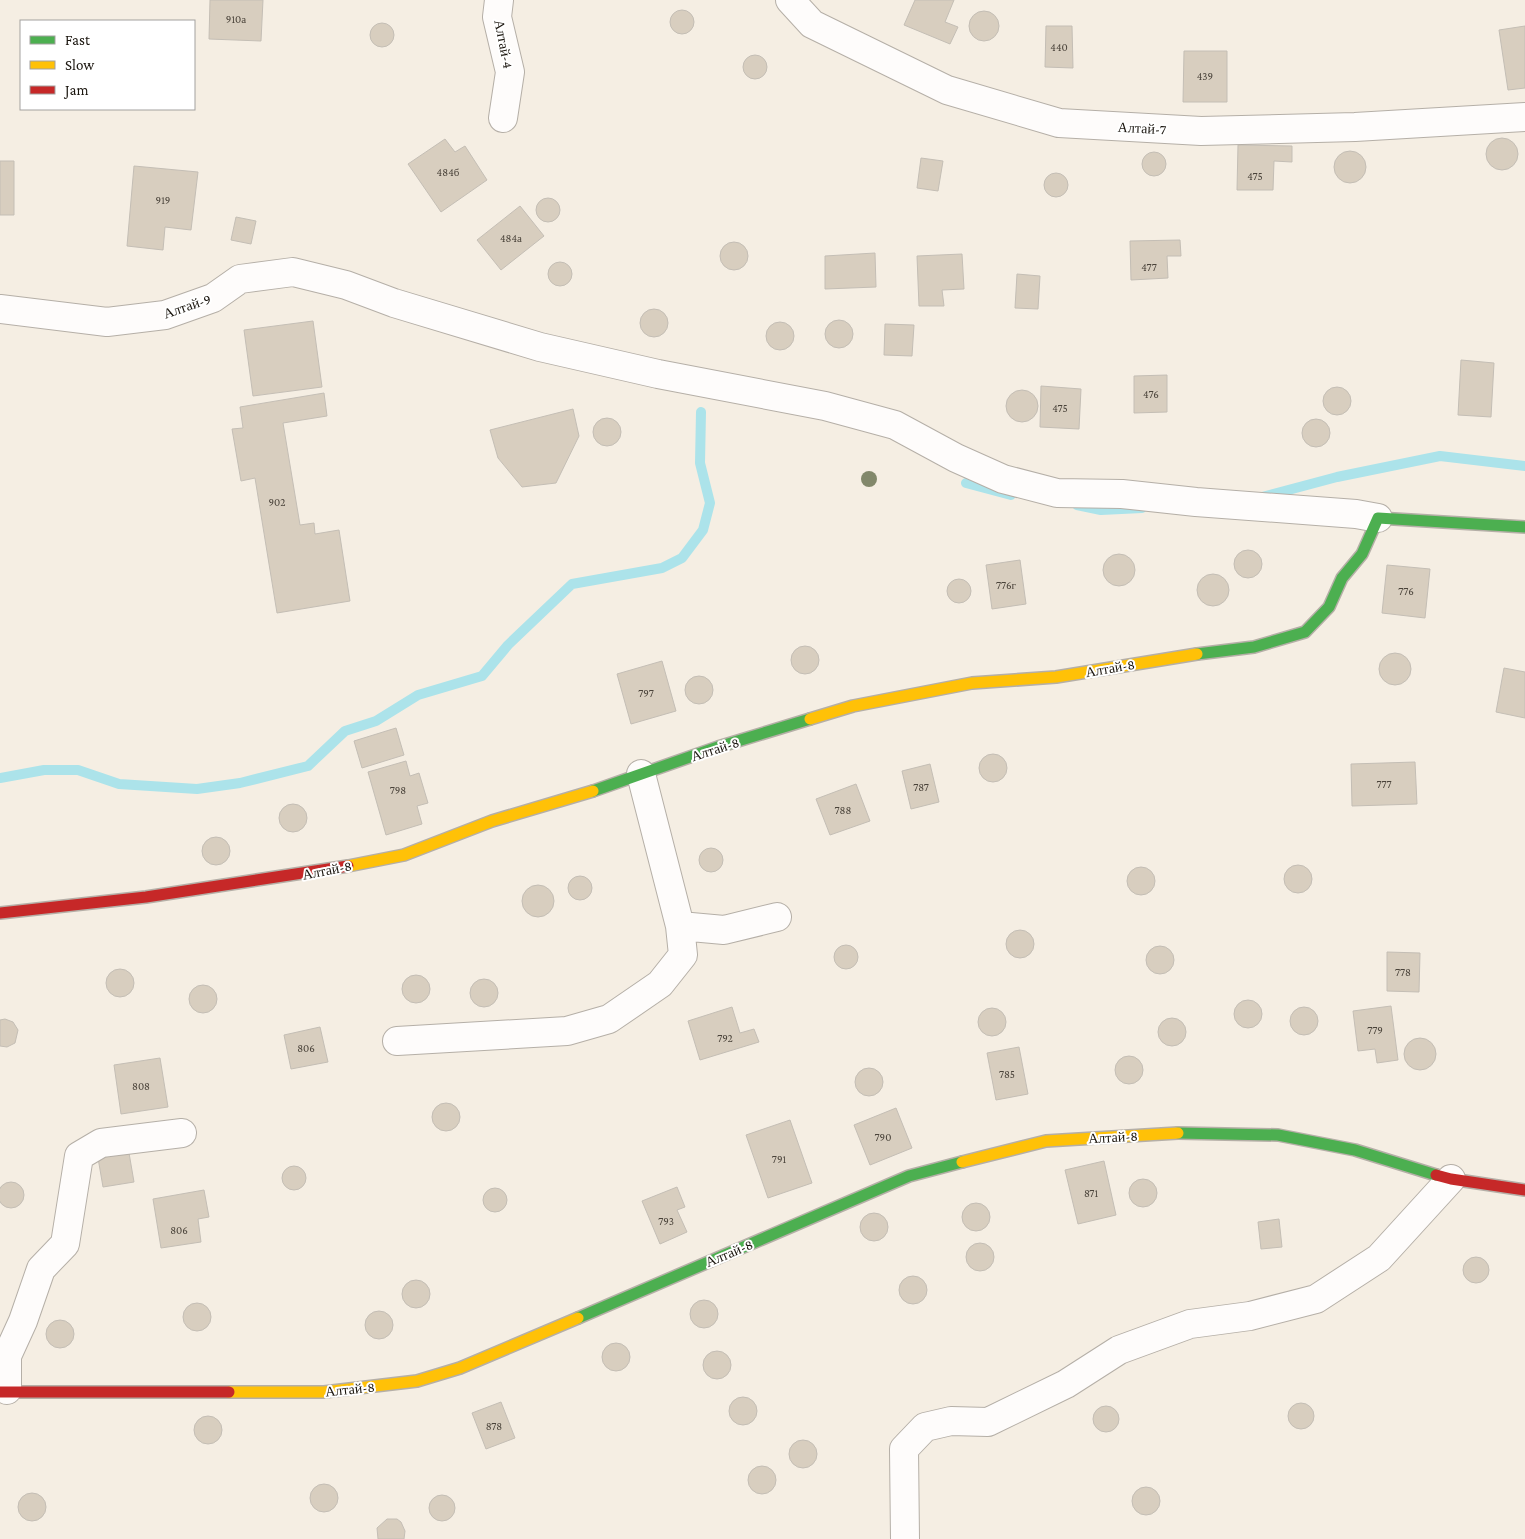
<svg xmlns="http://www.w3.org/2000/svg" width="1525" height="1539" viewBox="0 0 1525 1539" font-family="'Crimson Pro',serif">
<rect width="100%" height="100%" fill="#f5eee3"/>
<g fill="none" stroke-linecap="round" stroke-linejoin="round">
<path stroke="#ace3ea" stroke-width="10" d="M966 483 1011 495
M1262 497 1337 477 1440 456 1525 466
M1077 505 1101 510 1142 508
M0 778 44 770H78L119 784 197 789 240 783 308 766 345 731 376 721 418 695 482 676 508 645 572 584 662 568 682 558 703 530 710 503 700 463 701 412"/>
</g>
<path fill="#d8cebf" stroke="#c4beb5" d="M210 0H263L261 41 209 39Z
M915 0H954L945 22 958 27 950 44 904 25Z
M670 22a12 12 0 1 1 24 0a12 12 0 1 1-24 0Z
M969 26a15 15 0 1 1 30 0a15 15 0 1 1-30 0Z
M370 35a12 12 0 1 1 24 0a12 12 0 1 1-24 0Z
M1046 26H1072L1073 68 1045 67Z
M1525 26V88L1508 90 1499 30Z
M1184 51H1227V102H1183Z
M743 67a12 12 0 1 1 24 0a12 12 0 1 1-24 0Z
M1486 154a16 16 0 1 1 32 0a16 16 0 1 1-32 0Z
M445 139 455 152 465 146 487 180 441 212 408 164Z
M1238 145 1292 146V162L1274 161 1273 190H1237Z
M1334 167a16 16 0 1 1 32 0a16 16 0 1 1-32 0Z
M1142 164a12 12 0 1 1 24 0a12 12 0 1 1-24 0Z
M921 158 943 161 938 191 917 188Z
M0 161H14V215H0Z
M134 166 198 172 191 230 165 227 163 250 127 246Z
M1044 185a12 12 0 1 1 24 0a12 12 0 1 1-24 0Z
M536 210a12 12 0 1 1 24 0a12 12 0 1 1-24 0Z
M520 206 544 236 501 270 477 240Z
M236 217 256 221 251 244 231 240Z
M1180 240 1181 256H1167L1168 278 1131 280 1130 241Z
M720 256a14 14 0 1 1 28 0a14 14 0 1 1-28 0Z
M875 253 876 287 825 289V256Z
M962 254 964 289 942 290 944 306H919L917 256Z
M548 274a12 12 0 1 1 24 0a12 12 0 1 1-24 0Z
M1017 274 1040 276 1038 309 1015 308Z
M640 323a14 14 0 1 1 28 0a14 14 0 1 1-28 0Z
M825 334a14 14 0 1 1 28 0a14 14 0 1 1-28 0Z
M313 321 322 387 253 396 244 330Z
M766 336a14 14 0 1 1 28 0a14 14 0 1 1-28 0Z
M885 324 914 325 912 356 884 355Z
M1461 360 1494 363 1491 417 1458 415Z
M1167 375V412L1134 413V376Z
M1041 386 1081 389 1079 429 1040 427Z
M1323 401a14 14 0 1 1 28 0a14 14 0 1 1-28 0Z
M1006 406a16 16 0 1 1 32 0a16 16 0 1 1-32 0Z
M324 393 327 416 283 423 300 525 314 523 315 534 339 530 350 601 277 613 255 478 241 481 232 429 243 428 240 407Z
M573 409 579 436 556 483 522 487 498 458 490 430Z
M593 432a14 14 0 1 1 28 0a14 14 0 1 1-28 0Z
M1302 433a14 14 0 1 1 28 0a14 14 0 1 1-28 0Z
M1234 564a14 14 0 1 1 28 0a14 14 0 1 1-28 0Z
M1103 570a16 16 0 1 1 32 0a16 16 0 1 1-32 0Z
M1020 560 1026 604 992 609 986 565Z
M1387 565 1430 569 1425 618 1382 613Z
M1197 590a16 16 0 1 1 32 0a16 16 0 1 1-32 0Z
M947 591a12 12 0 1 1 24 0a12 12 0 1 1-24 0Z
M791 660a14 14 0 1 1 28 0a14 14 0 1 1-28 0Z
M1379 669a16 16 0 1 1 32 0a16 16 0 1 1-32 0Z
M662 661 676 711 631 724 617 674Z
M1504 668 1525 672V718L1496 712Z
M685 690a14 14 0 1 1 28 0a14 14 0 1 1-28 0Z
M396 728 404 755 362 768 354 741Z
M979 768a14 14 0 1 1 28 0a14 14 0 1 1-28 0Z
M406 761 410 776 419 773 428 803 417 806 422 824 386 835 368 772Z
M1415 762 1417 804 1352 806 1351 764Z
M930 764 939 802 911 809 902 771Z
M856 784 870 821 830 835 816 799Z
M279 818a14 14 0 1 1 28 0a14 14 0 1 1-28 0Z
M202 851a14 14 0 1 1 28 0a14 14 0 1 1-28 0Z
M699 860a12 12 0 1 1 24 0a12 12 0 1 1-24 0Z
M1284 879a14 14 0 1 1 28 0a14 14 0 1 1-28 0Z
M1127 881a14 14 0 1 1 28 0a14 14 0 1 1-28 0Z
M568 888a12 12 0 1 1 24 0a12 12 0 1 1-24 0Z
M522 901a16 16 0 1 1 32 0a16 16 0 1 1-32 0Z
M1006 944a14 14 0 1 1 28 0a14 14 0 1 1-28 0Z
M834 957a12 12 0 1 1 24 0a12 12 0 1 1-24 0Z
M1146 960a14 14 0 1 1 28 0a14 14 0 1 1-28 0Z
M1387 952 1420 953 1419 992 1387 991Z
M106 983a14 14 0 1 1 28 0a14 14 0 1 1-28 0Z
M402 989a14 14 0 1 1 28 0a14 14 0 1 1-28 0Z
M470 993a14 14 0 1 1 28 0a14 14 0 1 1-28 0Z
M189 999a14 14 0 1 1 28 0a14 14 0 1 1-28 0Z
M1234 1014a14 14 0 1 1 28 0a14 14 0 1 1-28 0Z
M1391 1006 1398 1060 1377 1063 1375 1049 1358 1051 1353 1011Z
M732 1007 740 1033 754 1029 759 1042 700 1060 688 1021Z
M1290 1021a14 14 0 1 1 28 0a14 14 0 1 1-28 0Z
M978 1022a14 14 0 1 1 28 0a14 14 0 1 1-28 0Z
M1158 1032a14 14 0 1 1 28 0a14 14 0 1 1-28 0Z
M5 1019 13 1022 18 1030 15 1043 7 1047 0 1046V1020Z
M320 1027 328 1062 291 1069 284 1035Z
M1404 1054a16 16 0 1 1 32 0a16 16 0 1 1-32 0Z
M1019 1047 1028 1094 996 1100 987 1053Z
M1115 1070a14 14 0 1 1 28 0a14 14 0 1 1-28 0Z
M160 1058 168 1107 121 1114 114 1065Z
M855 1082a14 14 0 1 1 28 0a14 14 0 1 1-28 0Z
M432 1117a14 14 0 1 1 28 0a14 14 0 1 1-28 0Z
M896 1108 912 1148 870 1165 854 1125Z
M790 1120 812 1183 768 1198 746 1135Z
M129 1153 134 1182 103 1187 98 1158Z
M1104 1161 1116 1215 1078 1224 1065 1170Z
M282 1178a12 12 0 1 1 24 0a12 12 0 1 1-24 0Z
M1129 1193a14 14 0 1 1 28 0a14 14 0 1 1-28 0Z
M-2 1195a13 13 0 1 1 26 0a13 13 0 1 1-26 0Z
M677 1187 685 1207 677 1210 687 1232 660 1244 642 1201Z
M483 1200a12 12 0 1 1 24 0a12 12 0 1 1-24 0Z
M204 1190 209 1217 198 1219 201 1242 161 1248 153 1199Z
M962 1217a14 14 0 1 1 28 0a14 14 0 1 1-28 0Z
M860 1227a14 14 0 1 1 28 0a14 14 0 1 1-28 0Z
M1279 1219 1282 1247 1261 1249 1258 1222Z
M966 1257a14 14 0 1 1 28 0a14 14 0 1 1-28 0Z
M1463 1270a13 13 0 1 1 26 0a13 13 0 1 1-26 0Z
M899 1290a14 14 0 1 1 28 0a14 14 0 1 1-28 0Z
M402 1294a14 14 0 1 1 28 0a14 14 0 1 1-28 0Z
M690 1314a14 14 0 1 1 28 0a14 14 0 1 1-28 0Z
M183 1317a14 14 0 1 1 28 0a14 14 0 1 1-28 0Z
M365 1325a14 14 0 1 1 28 0a14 14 0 1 1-28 0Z
M46 1334a14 14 0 1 1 28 0a14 14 0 1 1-28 0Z
M602 1357a14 14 0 1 1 28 0a14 14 0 1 1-28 0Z
M703 1365a14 14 0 1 1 28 0a14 14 0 1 1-28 0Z
M729 1411a14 14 0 1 1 28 0a14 14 0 1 1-28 0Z
M501 1402 515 1438 486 1449 472 1413Z
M1288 1416a13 13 0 1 1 26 0a13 13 0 1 1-26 0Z
M1093 1419a13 13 0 1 1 26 0a13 13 0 1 1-26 0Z
M194 1430a14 14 0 1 1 28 0a14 14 0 1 1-28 0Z
M789 1454a14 14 0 1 1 28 0a14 14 0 1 1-28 0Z
M748 1480a14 14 0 1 1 28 0a14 14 0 1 1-28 0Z
M310 1498a14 14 0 1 1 28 0a14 14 0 1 1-28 0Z
M1132 1501a14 14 0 1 1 28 0a14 14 0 1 1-28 0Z
M18 1507a14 14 0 1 1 28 0a14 14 0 1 1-28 0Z
M429 1508a13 13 0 1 1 26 0a13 13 0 1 1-26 0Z
M387 1519H397L401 1522 405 1531 404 1539H378L377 1528Z"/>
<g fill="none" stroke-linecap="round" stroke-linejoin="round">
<g stroke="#b5afa7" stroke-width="30">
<path id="street" d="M499 0 497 17 510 72 503 118
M790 0 812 24 947 90 1059 123 1201 131 1355 127 1525 117
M0 309 107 322 165 315 213 298 240 279 293 272 346 285 394 303 540 347 658 374 825 406 895 425 956 458 1003 479 1057 493 1122 494 1196 502 1356 514 1378 518
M680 926 724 930 777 917
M397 1041 567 1031 609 1019 660 984 683 955 680 926 641 774
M7 1390V1356L23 1321 41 1269 65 1244 79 1156 101 1143 182 1133
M905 1539 904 1449 925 1427 951 1421 988 1422 1066 1384 1119 1350 1190 1324 1250 1316 1316 1299 1379 1258 1451 1179"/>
</g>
<g stroke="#b5afa7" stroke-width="14">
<path id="fast" d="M1197 654 1254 647 1305 632 1329 607 1342 578 1362 554 1378 518 1525 527
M593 791 718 747 810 719
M1178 1133 1278 1135 1355 1150 1436 1175
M578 1318 909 1176 962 1162"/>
</g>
<g stroke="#b5afa7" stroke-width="14">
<path id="slow" d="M810 719 853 706 972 683 1056 677 1197 654
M348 866 404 855 492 821 593 791
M962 1162 1046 1141 1178 1133
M229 1392H324L417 1381 460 1368 578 1318"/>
</g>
<g stroke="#b5afa7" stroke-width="14">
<path id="jam" d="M0 913 146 897 348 866
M1436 1175 1451 1179 1525 1190
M0 1392H229"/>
</g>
<use href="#street" stroke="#fefcfb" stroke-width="28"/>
<use href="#fast" stroke="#4caf50" stroke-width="11"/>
<use href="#slow" stroke="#ffc107" stroke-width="11"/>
<use href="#jam" stroke="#c62828" stroke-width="11"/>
</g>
<circle fill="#82886b" cx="869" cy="479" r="8"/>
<g text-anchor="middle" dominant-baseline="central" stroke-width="4" stroke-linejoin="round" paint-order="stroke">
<g font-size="11" fill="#4a433a">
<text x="236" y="19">910а</text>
<text x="1059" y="47">440</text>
<text x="1205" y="76">439</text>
<text x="448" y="172">484б</text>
<text x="1255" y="176">475</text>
<text x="163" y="200">919</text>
<text x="511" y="238">484а</text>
<text x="1149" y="267">477</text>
<text x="1151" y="394">476</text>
<text x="1060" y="408">475</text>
<text x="277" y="502">902</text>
<text x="1006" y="585">776г</text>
<text x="1406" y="591">776</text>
<text x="646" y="693">797</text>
<text x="1384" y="784">777</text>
<text x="921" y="787">787</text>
<text x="398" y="790">798</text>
<text x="843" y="810">788</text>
<text x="1403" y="972">778</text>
<text x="1375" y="1030">779</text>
<text x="725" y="1038">792</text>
<text x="306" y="1048">806</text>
<text x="1007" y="1074">785</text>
<text x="141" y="1086">808</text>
<text x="883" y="1137">790</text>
<text x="779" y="1159">791</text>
<text x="1091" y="1193">871</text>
<text x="666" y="1221">793</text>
<text x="179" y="1230">806</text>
<text x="494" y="1426">878</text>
</g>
<g font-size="14" fill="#1a150e" stroke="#fff">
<text transform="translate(504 44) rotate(79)">Алтай-4</text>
<text transform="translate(1142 128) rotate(3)">Алтай-7</text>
<text transform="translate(187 306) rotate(-19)">Алтай-9</text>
<text transform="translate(1110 668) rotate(-10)">Алтай-8</text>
<text transform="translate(715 749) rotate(-18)">Алтай-8</text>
<text transform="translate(327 870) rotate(-11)">Алтай-8</text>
<text transform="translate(1113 1137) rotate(-3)">Алтай-8</text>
<text transform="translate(729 1253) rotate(-23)">Алтай-8</text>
<text transform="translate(350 1389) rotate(-6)">Алтай-8</text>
</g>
</g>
<rect x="20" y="20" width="175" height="90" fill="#ffffff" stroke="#a3a19f"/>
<rect x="30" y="36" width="25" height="8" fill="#4caf50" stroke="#a3a19f"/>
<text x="65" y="45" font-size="15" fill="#1a150e">Fast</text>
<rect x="30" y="61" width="25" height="8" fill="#ffc107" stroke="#a3a19f"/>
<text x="65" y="70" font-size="15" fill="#1a150e">Slow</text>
<rect x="30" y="86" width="25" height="8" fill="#c62828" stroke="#a3a19f"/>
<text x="65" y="95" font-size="15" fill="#1a150e">Jam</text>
</svg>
